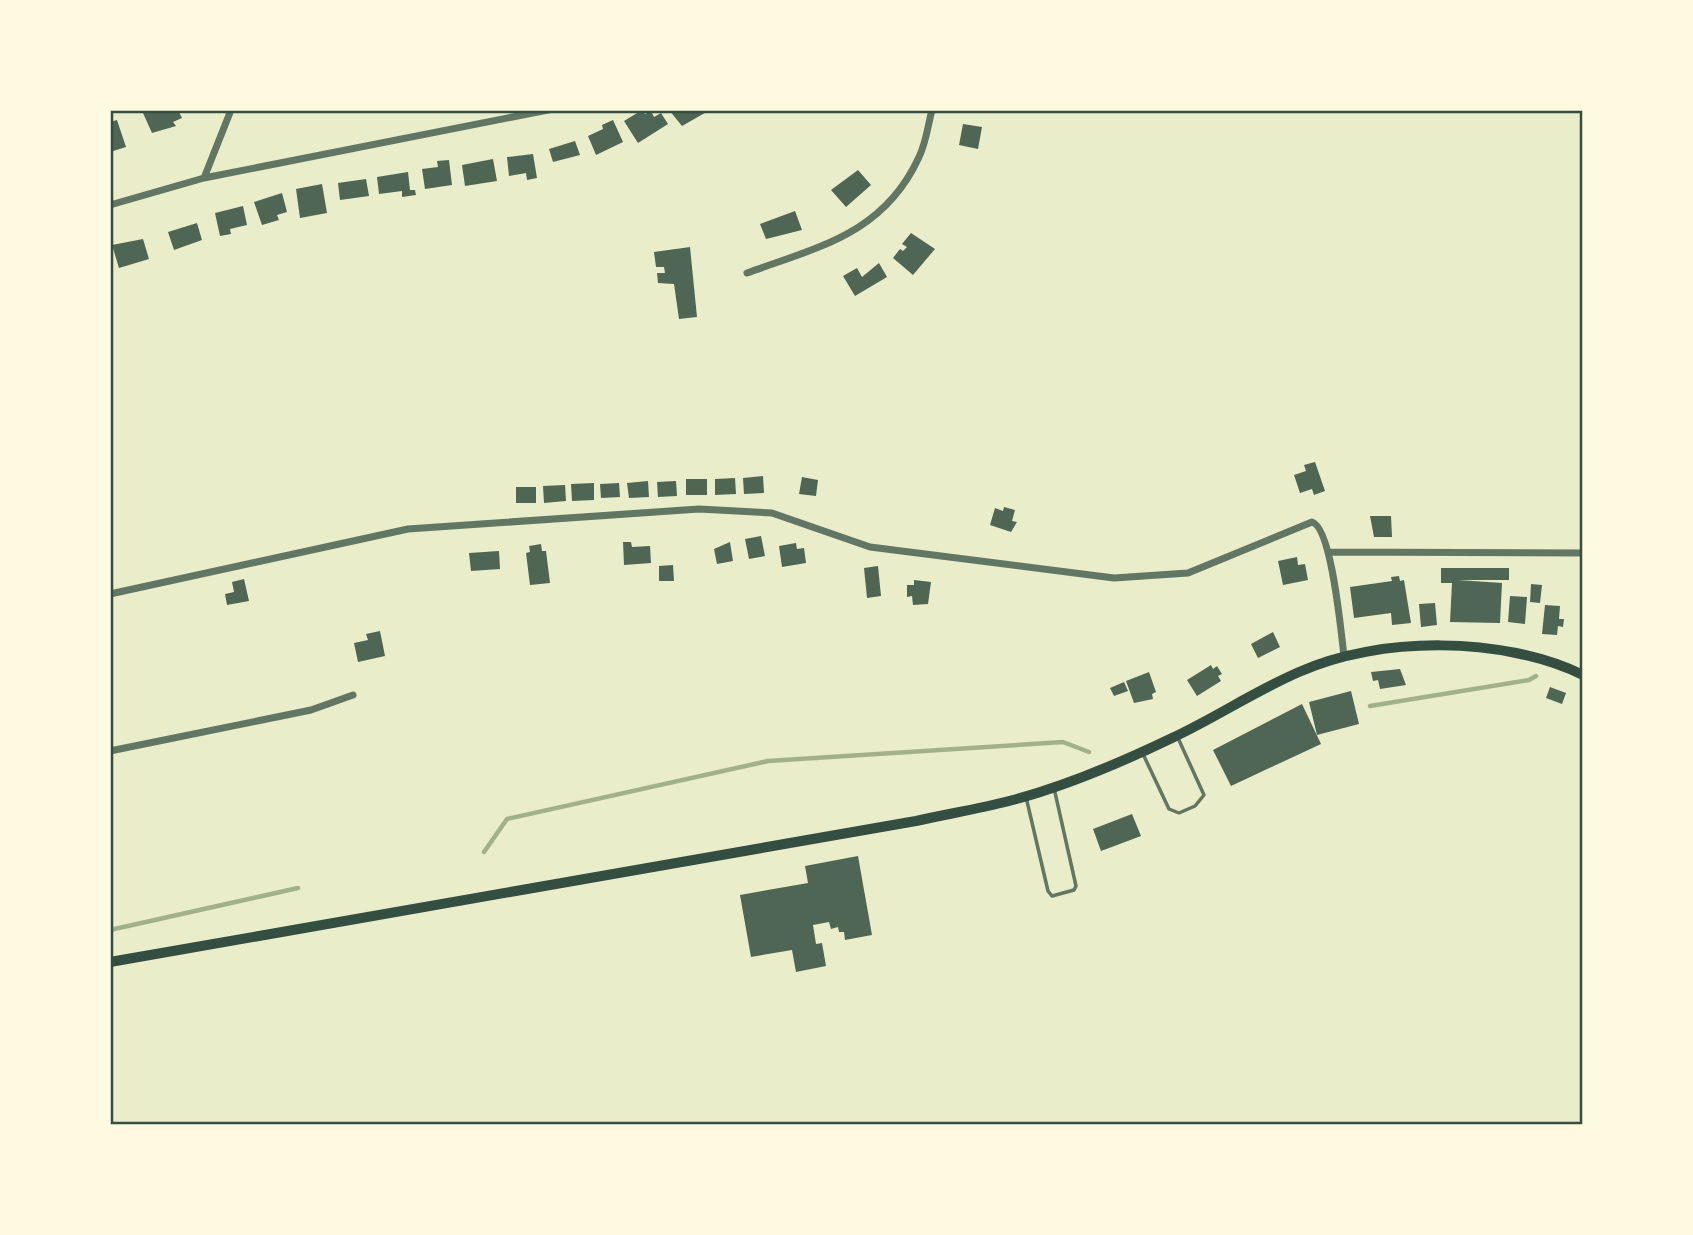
<svg xmlns="http://www.w3.org/2000/svg" width="1693" height="1235" viewBox="0 0 1693 1235" font-family="Mulish,sans-serif">
<rect width="100%" height="100%" fill="#e9edc9"/>
<g fill="none" stroke-linecap="round" stroke-linejoin="round">
<path stroke="#a3b18a" stroke-width="4.5" d="M1370 706 1529 680 1536 676
M484 852 507 819 768 761 1063 742 1089 752
M110 930 298 888"/>
</g>
<path fill="#4f6655" d="M149 110H178L182 118 173 122 176 126 152 133 143 113Z
M642 110 645 114 651 111 654 117 661 113 668 124 638 143 624 121Z
M669 110H710L682 126Z
M117 120 126 147 110 152V122Z
M613 120 623 142 596 155 588 136 603 129 602 125Z
M963 124 982 127 978 149 959 145Z
M575 141 580 155 553 162 549 149Z
M533 154 537 178 527 180 526 173 509 176 507 157Z
M493 159 497 181 465 186 462 165Z
M449 160 452 185 425 189 422 169 438 167 437 161Z
M858 170 871 185 846 207 831 190Z
M408 172 410 190H415L416 195 402 197V191L379 194 377 177Z
M366 179 369 196 340 200 338 183Z
M322 184 327 213 300 218 296 189Z
M282 193 287 212 277 215 279 220 262 225 254 202Z
M243 206 247 225 230 229 231 234 220 236 215 213Z
M795 211 802 230 766 239 760 224Z
M197 223 202 240 174 250 168 232Z
M911 233 935 249 913 275 893 258 900 249 903 251 907 247 902 244Z
M143 239 149 259 119 268 112 245Z
M690 247 697 317 679 319 674 284 658 283 657 273H665L664 267H656L654 252Z
M879 263 887 277 855 296 843 276 857 268 862 277Z
M1315 462 1325 491 1314 495 1312 489 1300 493 1294 475 1306 471 1304 465Z
M763 476 764 493 744 494 743 478Z
M802 477 818 480 816 496 799 494Z
M735 478 736 494 715 495V479Z
M686 479H707V495H686Z
M648 481 649 497 629 498 627 483Z
M676 481 677 496 658 497 657 482Z
M594 483V500L572 501 571 484Z
M619 483 620 497 601 498 600 484Z
M565 485 566 501 544 503 543 486Z
M516 487H536V503H516Z
M1004 507 1015 510 1012 521 1017 522 1011 532 990 525 995 508 1003 511Z
M1370 516H1391L1392 537H1374Z
M761 536 765 556 749 559 745 539Z
M623 542H631L632 547 650 546 651 563 624 565Z
M730 542 733 561 717 564 714 549Z
M796 543 797 549 804 548 806 563 782 567 779 546Z
M541 544 542 551H546L550 583 530 585 526 553 530 552 529 546Z
M499 551 500 569 471 571 469 553Z
M1297 557 1298 565 1305 564 1308 580 1283 585 1278 561Z
M673 565 674 581H659V566Z
M878 566 881 596 867 598 864 568Z
M1441 568H1509V580H1458L1502 583 1500 623 1450 622 1452 583H1441Z
M1399 576 1400 581 1404 580 1411 623 1392 625 1391 613 1354 618 1350 587 1392 581 1391 577Z
M244 579 249 601 227 605 225 594 234 592 232 582Z
M914 580 931 582 928 604 913 605 912 596 907 597V585H914Z
M1531 584 1542 585 1540 603 1530 602Z
M1510 596 1527 597 1525 624 1508 622Z
M1435 603 1437 625 1421 627 1419 604Z
M1545 605 1560 606 1559 619H1564L1563 627 1558 626 1557 635 1542 634Z
M380 631 385 656 358 662 354 643 368 640 366 634Z
M1273 632 1280 647 1258 658 1251 644Z
M1211 665 1213 669 1217 666 1222 674 1218 676 1221 681 1197 696 1187 680Z
M1400 669 1406 685 1380 689 1378 680 1373 681 1371 672Z
M1149 672 1156 692 1152 694 1153 699 1134 703 1126 681Z
M1124 682 1128 691 1114 696 1110 688Z
M1550 687 1566 693 1562 704 1546 698Z
M1351 691 1359 724 1317 735 1309 702Z
M1302 704 1321 744 1231 786 1213 750Z
M1132 814 1141 836 1101 851 1093 829Z
M858 856 872 935 845 940 844 932H839L838 927 831 929 829 922 813 925 816 944 822 943 826 966 796 972 792 950 751 957 740 895 808 883 805 866Z"/>
<g fill="none" stroke-linecap="round" stroke-linejoin="round">
<path stroke="#617663" stroke-width="3.5" d="M1143 754 1169 809 1179 813 1195 806 1204 795 1178 738
M1026 797 1048 891 1052 896 1074 890 1076 886 1054 788"/>
<path stroke="#617663" stroke-width="7" d="M204 178 231 110
M110 205 204 178 548 110
M747 273C818 247 884 234 919 157 926 143 928 125 932 110
M1329 552 1583 553
M110 594 408 529 699 509 772 513 870 547 1114 578 1188 573 1312 522C1332 528 1341 633 1344 656
M110 751 311 710 353 695"/>
<path stroke="#344e41" stroke-width="10" d="M110 962 916 821C947 814 978 809 1009 801 1064 787 1120 763 1172 738 1215 718 1255 691 1299 672 1379 636 1503 636 1583 675"/>
</g>
<rect width="1693" height="1235" fill="none" stroke="#fefae0" stroke-width="224"/>
<rect x="112" y="112" width="1469" height="1011" fill="none" stroke="#344e41" stroke-width="2.5"/>
</svg>
